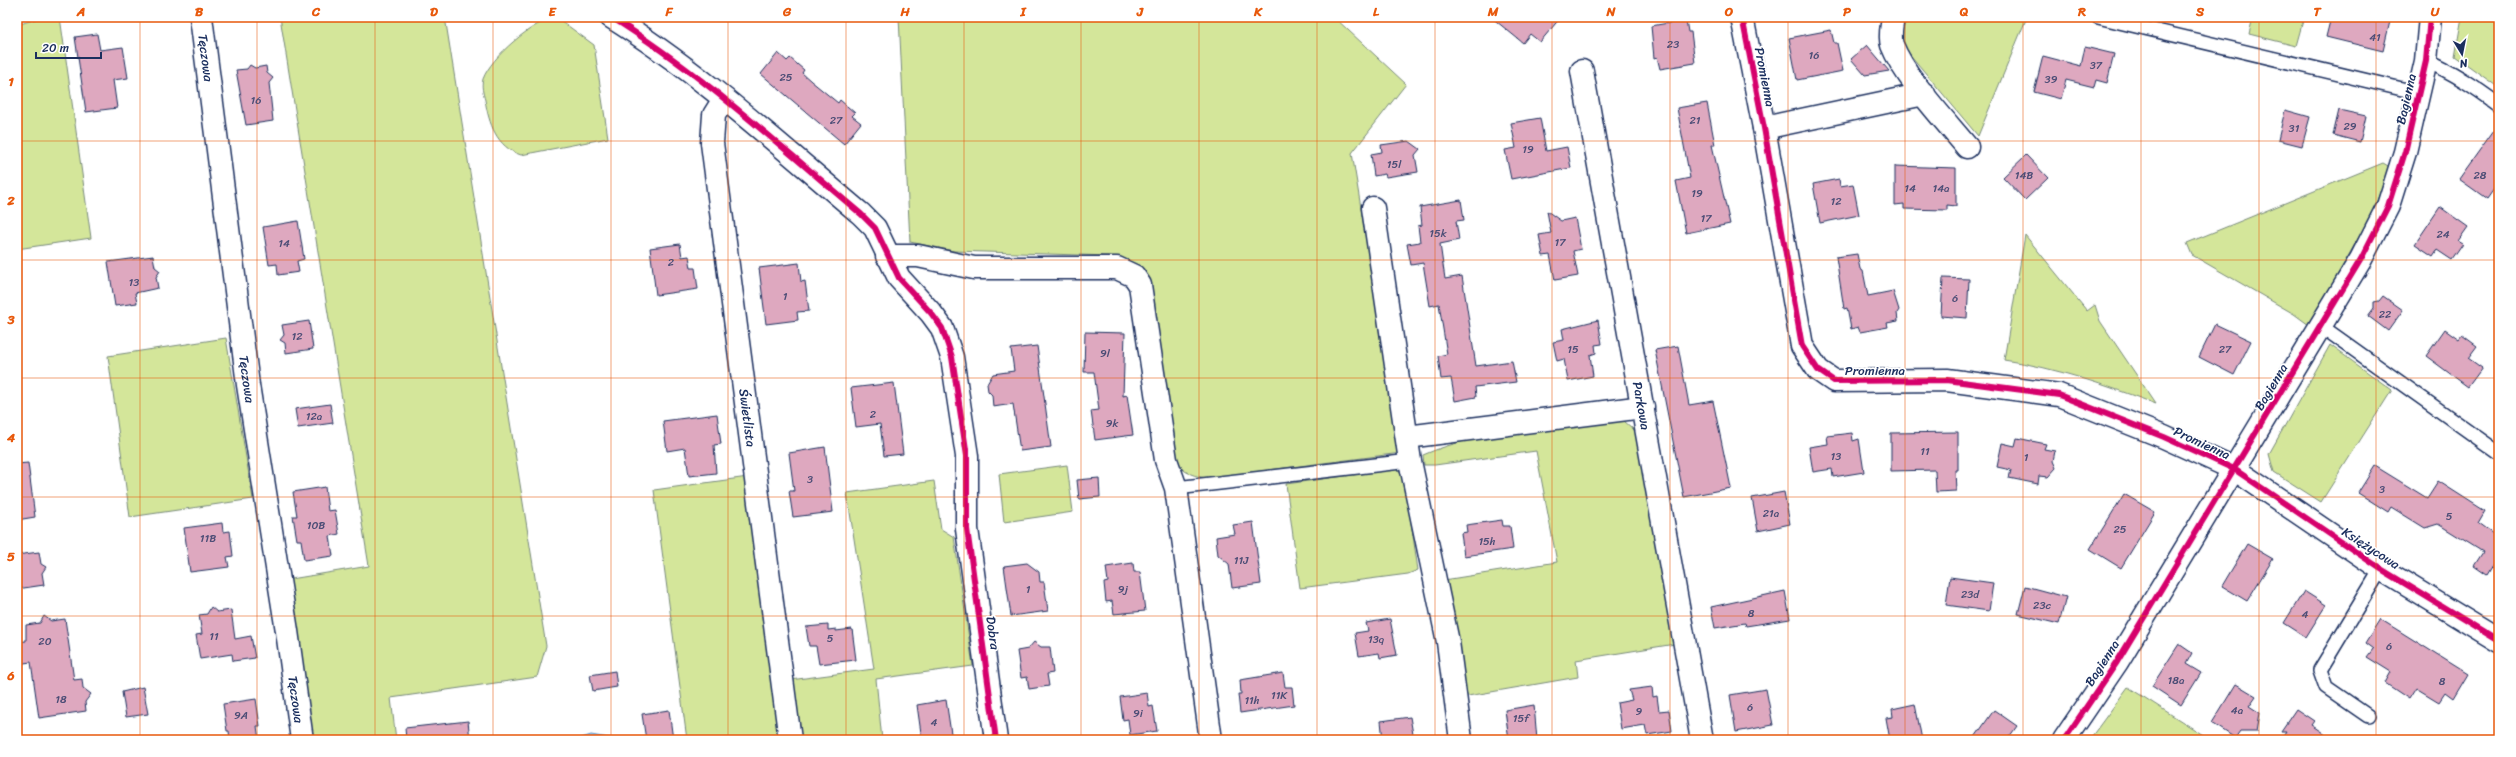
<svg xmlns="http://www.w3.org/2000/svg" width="2516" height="757" viewBox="0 0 2516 757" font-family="Sriracha,sans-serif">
<rect width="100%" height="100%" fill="#fff"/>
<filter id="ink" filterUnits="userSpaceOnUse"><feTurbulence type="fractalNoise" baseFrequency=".025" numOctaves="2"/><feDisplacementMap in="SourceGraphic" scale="8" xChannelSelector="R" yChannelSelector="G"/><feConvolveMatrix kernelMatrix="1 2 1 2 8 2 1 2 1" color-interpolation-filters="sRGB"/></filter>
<g filter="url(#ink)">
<path fill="#d4e69a" stroke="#788a7c" d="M42 17H60L91 238 17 249V25Z
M280 17H445L546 646 537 677 391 698 396 740H307L285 580 369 566Z
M556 17 594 45 608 138 521 155C496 147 489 123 485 100 483 93 481 86 483 79 491 57 533 21 556 17Z
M899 17H1334L1406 84 1352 153 1401 453 1206 478C1189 475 1181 471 1172 457L1149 282 1111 256 954 251 910 242Z
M1906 17H2027L1978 136 1902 45 1900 32Z
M2253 17H2304L2296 46 2249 34Z
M2462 17H2499V88L2455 56Z
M2383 163 2390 167 2371 216 2309 325 2294 314 2192 255 2187 243Z
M2025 235 2087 311 2095 305 2100 321 2156 404C2105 385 2057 368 2004 360Z
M226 338 253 499 130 517 108 356Z
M2330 345 2392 390 2321 502 2274 472 2269 454Z
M1615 420 1624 421 1640 435 1675 644 1576 660 1578 677 1462 697 1444 580 1557 562 1536 451 1435 465H1424L1423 455C1483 429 1552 428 1615 420Z
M1067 465 1073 512 1004 522 999 474Z
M1397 469 1404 475 1418 570 1408 574 1300 588 1286 484Z
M748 477 782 740H687L654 490Z
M934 481 941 529 954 537 973 666 876 679 882 740H800L790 680 874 669 847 493Z
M2128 687 2211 740H2089Z"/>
<path fill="#96ccf4" stroke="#658db8" d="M591 735 615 739 616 740H575Z"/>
<path fill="#dea8bf" stroke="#1b2f5e" d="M1491 17H1561L1540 42 1530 34 1523 43Z
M2331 17H2391L2383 51 2326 37Z
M1686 20 1688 32H1691L1695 63 1660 69 1657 57 1654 58 1651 26Z
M1831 30 1834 43H1837L1843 71 1797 80 1789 38Z
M97 34 100 50 123 47 128 78 113 80 117 108 86 112 75 37Z
M1867 45 1889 71 1865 75 1851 59Z
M2085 47 2114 54 2107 83 2096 80 2094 87 2066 80 2061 99 2034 92 2043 56 2081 66Z
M778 53 787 61 790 58 804 70 802 73 811 81 838 103 840 100 855 113 852 116 861 123 844 144 761 74Z
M250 65 255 68 266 66 267 73 273 78 269 83 273 121 246 125 236 70 247 69Z
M1707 103 1715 145H1712L1730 224 1686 233 1676 181 1690 178 1677 108Z
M2285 110 2310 117 2302 146 2278 140Z
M2339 110 2366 116 2360 142 2333 135Z
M1540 118 1546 151 1567 147 1571 168 1511 179 1505 150 1516 148 1511 123Z
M2499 123V182L2487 199 2459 179Z
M1409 141 1420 149 1415 155 1418 172 1386 177 1385 174 1374 176 1371 154 1382 152 1381 145Z
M2026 155 2048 178 2025 200 2003 177Z
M1895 166 1956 168V206L1947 205V210L1904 209V204L1895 205Z
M1839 179 1840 186 1853 184 1859 215 1820 223 1813 184Z
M1461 200 1464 220 1456 221 1459 240 1440 244 1445 279 1462 276 1476 366 1512 361 1516 382 1475 387 1476 397 1455 401 1451 378 1441 379 1438 356 1447 354 1439 304 1430 306 1423 263 1411 265 1407 244 1420 242 1418 226 1422 225 1420 207Z
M2440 207 2468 227 2458 241 2463 244 2452 260 2437 250 2433 256 2415 244Z
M1547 211 1561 221 1575 218 1581 249 1573 251 1578 276 1555 280 1550 255 1543 256 1539 235 1551 233Z
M298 221 304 259 297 261 299 272 278 275 277 264 269 265 263 227Z
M680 244 682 257 689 256 691 268H695L698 289 656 295 650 248Z
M1857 254 1860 269 1863 271 1868 296 1893 291 1899 310 1897 313 1898 321 1887 323 1888 327 1860 332 1858 327 1851 329 1847 308 1844 309 1836 257Z
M153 256 155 267 160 271 156 277 158 288 135 293 137 303 115 306 108 262Z
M799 263 801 282 805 281 809 311 797 312 798 320 766 324 759 268Z
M1943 278 1969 279 1967 318 1941 316Z
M2383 296 2403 310 2388 331 2368 316 2374 308V302L2379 301Z
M1598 320 1602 344 1595 345 1596 353 1590 355 1593 376 1568 381 1564 359 1557 361 1553 342 1564 340 1562 329Z
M309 321 313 349 286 353 285 343 280 340 284 335 282 325Z
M2215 324 2251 341 2234 375 2199 357Z
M2445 329 2459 339 2462 335 2477 346 2468 358 2482 368 2468 387 2426 356Z
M1085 332 1125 333 1123 396 1127 395 1133 435 1095 440 1091 411 1099 410 1094 372H1084Z
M1037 346 1051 447 1020 451 1013 404 993 407 992 395 988 391 987 384 993 374 1014 371 1011 349Z
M1678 346 1689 405 1713 401 1731 488 1684 497 1655 350Z
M894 383 903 454 884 456 880 424 856 427 851 388Z
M330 404 333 423 298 428 295 409Z
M717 414 721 444 714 445 716 473 689 476 685 448 667 451 663 421Z
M1958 432V470H1955L1956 491 1936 492 1935 470 1891 471V433Z
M1852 433 1853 441 1859 439 1864 472 1833 477 1832 469 1813 472 1809 447 1828 444 1827 436Z
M2017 438 2046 444 2044 449 2055 451 2053 461 2056 468 2048 477 2039 476 2038 484 2009 478 2011 470 1997 467 2002 443 2015 446Z
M825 447 833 512 793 517 789 491H794L789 453Z
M28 463 35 517 17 520V464Z
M2375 466 2427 498 2438 481 2485 511 2478 523 2493 534 2499 525V562L2496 560 2487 575 2474 566 2483 552 2438 524 2425 528 2391 507 2388 512 2358 493Z
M1099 478 1100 497 1079 499 1077 480Z
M325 487 328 511 335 510 339 534 330 536 333 556 304 560 301 540H297L293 516H297L293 492Z
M1784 492 1790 524 1758 531 1752 498Z
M2124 494 2155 512 2121 568 2090 549Z
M1502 520 1503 526H1510L1513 549 1464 556 1461 533 1467 532 1466 525Z
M1253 522 1261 584 1232 588 1229 564 1218 555 1216 537 1235 534 1233 525Z
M222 523 223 532 230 531 233 556 227 557 229 567 190 572 184 528Z
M2247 544 2273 559 2247 601 2222 586Z
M39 552 41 564 46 567 42 573 44 585 17 589V555Z
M1027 563 1039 572 1040 582H1044L1048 611 1011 616 1004 566Z
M1133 563 1134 572H1140L1145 611 1114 614 1112 601 1106 602 1104 583 1108 582 1106 567Z
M1950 577 1993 583 1989 611 1946 605Z
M2025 586 2066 597 2059 624 2018 614Z
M1785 591 1790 619 1746 626 1745 623 1715 628 1711 607Z
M2304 591 2326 605 2306 637 2284 623Z
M211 607 217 612 231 610 235 639 251 636 255 658 233 661 232 654 200 659 196 635 202 634 199 615 207 614Z
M44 616 51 621 65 619 74 680 82 679 83 688 91 694 85 702 86 711 39 718 31 662 17 664V642L26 641V625L40 623Z
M1390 619 1397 655 1380 658 1379 653 1359 656 1355 633 1368 631 1366 623Z
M2380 619 2468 674 2453 699 2445 693 2439 702 2416 688 2409 699 2385 683 2391 672 2367 657 2373 649 2365 643Z
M828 625V630L836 629V631L852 629 856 660 819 664 816 646H809L806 627Z
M1034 642 1041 647H1050L1053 673 1047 674 1049 686 1029 689 1027 677 1021 678 1017 651 1028 649Z
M2179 644 2192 653 2186 664 2201 673 2181 705 2152 686Z
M615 671 617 687 593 691 590 675Z
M1283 673 1285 687H1292L1294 705 1240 713 1238 694H1241L1240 680Z
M2236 684 2256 696 2249 706 2260 713 2257 731H2240L2235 738 2212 723Z
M143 687 148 714 126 717 122 692Z
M1652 687 1653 697 1657 696 1659 711 1669 710 1672 731 1647 735 1645 725 1621 729 1617 703 1632 700 1629 690Z
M1766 689 1773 725 1736 732 1730 695Z
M1147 693 1149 707 1153 706 1157 731 1130 735 1128 719 1123 720 1120 697Z
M256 699 260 726H257L259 740H230L229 731H227L223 704Z
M946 700 952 740H922L917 705Z
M1915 704 1922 740H1890L1886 718 1893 717 1892 709Z
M1534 705 1537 740H1509L1505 710Z
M2296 709 2314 721 2311 725 2334 740H2280L2286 731H2281Z
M669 710 673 740H646L642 714Z
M1994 710 2017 726 2007 740H1973Z
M1410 717 1414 740H1383L1381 721Z
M468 721 470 740H406L405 728Z"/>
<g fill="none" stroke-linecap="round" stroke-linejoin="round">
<g stroke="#1b2f5e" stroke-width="16">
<path id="lane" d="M2098 17 2419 93
M2426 61C2453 72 2476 88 2499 105
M2321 326 2499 453
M1176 488 1410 461
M2368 716 2326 687 2320 670 2381 569"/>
</g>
<g stroke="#1b2f5e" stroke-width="25">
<g id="street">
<path id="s1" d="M201 17 248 385 287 631 302 740"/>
<path d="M611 17C701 73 780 146 861 214L875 228 899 278 931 313 942 328 952 357 967 456V529L996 740"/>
<path d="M1742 17 1764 128 1802 346 1818 370 1834 381 1947 380 2059 395 2164 437 2234 469 2381 569 2499 641"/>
<path d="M1893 17C1892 26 1889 36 1892 45 1905 78 1944 119 1967 147"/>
<path id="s2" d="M1582 71 1702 740"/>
<path id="s3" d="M724 99 714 115 712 143 790 740"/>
<path d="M1764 128 1924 94"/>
<path d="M1373 208 1410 461 1448 642 1461 740"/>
<path d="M887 256H918L974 268H1117L1134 276 1140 285 1166 460 1176 488 1211 740"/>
<path d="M1407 437 1643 407"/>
<path d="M2064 740 2117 662 2361 259 2388 206 2405 152 2426 61 2430 17"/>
</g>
</g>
<use href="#lane" stroke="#fff" stroke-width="13"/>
<use href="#street" stroke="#fff" stroke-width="22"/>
<g stroke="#fff" stroke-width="8">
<path id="cycleway" d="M611 17C701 73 780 146 861 214L875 228 899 278 931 313 942 328 952 357 967 456V529L996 740
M1742 17 1764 128 1802 346 1818 370 1834 381 1947 380 2059 395 2164 437 2234 469 2381 569 2499 641
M2064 740 2117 662 2361 259 2388 206 2405 152 2426 61 2430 17"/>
</g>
<use href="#cycleway" stroke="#d6006c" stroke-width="6"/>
</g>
</g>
<path fill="none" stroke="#e8590c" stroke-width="1" stroke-opacity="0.55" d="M140 17V740M257 17V740M375 17V740M493 17V740M611 17V740M728 17V740M846 17V740M964 17V740M1081 17V740M1199 17V740M1317 17V740M1435 17V740M1552 17V740M1670 17V740M1788 17V740M1905 17V740M2023 17V740M2141 17V740M2259 17V740M2376 17V740M17 141H2499M17 260H2499M17 378H2499M17 497H2499M17 616H2499"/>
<g text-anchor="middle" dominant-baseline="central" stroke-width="3.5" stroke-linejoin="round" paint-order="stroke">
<g font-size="11" fill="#4c4d76">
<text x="2375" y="37">41</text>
<text x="1673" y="44">23</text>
<text x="1814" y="55">16</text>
<text x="2096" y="65">37</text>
<text x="786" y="77">25</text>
<text x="2051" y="79">39</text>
<text x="256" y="100">16</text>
<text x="836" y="120">27</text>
<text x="1695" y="120">21</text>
<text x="2350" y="126">29</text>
<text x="2294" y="128">31</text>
<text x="1528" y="149">19</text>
<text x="1394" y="164">15l</text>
<text x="2024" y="175">14B</text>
<text x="2480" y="175">28</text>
<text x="1910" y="188">14</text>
<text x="1941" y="188">14a</text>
<text x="1697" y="193">19</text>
<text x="1836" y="201">12</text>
<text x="1706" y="218">17</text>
<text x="1438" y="233">15k</text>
<text x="2443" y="234">24</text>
<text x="1560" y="242">17</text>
<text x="284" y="243">14</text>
<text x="671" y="262">2</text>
<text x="134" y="282">13</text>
<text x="785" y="296">1</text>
<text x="1955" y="298">6</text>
<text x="2385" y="314">22</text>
<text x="297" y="336">12</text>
<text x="1573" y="349">15</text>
<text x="2225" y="349">27</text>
<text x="1105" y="353">9l</text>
<text x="873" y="414">2</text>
<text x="314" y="416">12a</text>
<text x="1112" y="423">9k</text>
<text x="1925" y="451">11</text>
<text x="1836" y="456">13</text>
<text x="2026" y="457">1</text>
<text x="810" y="479">3</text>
<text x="2382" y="489">3</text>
<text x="1771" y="513">21a</text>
<text x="2449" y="516">5</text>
<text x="316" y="525">10B</text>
<text x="2120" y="529">25</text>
<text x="208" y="538">11B</text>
<text x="1487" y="541">15h</text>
<text x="1241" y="560">11J</text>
<text x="1028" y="589">1</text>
<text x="1123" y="589">9j</text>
<text x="1970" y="594">23d</text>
<text x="2042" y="605">23c</text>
<text x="1751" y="613">8</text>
<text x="2305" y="614">4</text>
<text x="214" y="636">11</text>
<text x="830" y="638">5</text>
<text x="1376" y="639">13q</text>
<text x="45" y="641">20</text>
<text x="2389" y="646">6</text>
<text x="2176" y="680">18a</text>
<text x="2442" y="681">8</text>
<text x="1279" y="695">11K</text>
<text x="61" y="699">18</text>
<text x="1252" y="700">11h</text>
<text x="1750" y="707">6</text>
<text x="2237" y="710">4a</text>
<text x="1639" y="711">9</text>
<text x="1138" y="713">9i</text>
<text x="241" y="715">9A</text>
<text x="1521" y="718">15f</text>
<text x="934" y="722">4</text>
</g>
<g font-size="13" fill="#1b2f5e" stroke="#fff">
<text stroke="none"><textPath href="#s1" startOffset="41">Tęczowa</textPath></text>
<text transform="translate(1765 77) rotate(79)">Promienna</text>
<text transform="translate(2406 99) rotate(-77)">Bagienna</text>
<text x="1875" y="370">Promienna</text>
<text stroke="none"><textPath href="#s1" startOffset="365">Tęczowa</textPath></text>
<text transform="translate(2271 387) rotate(-59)">Bagienna</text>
<text stroke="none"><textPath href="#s2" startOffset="340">Parkowa</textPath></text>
<text stroke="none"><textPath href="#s3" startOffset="324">Świetlista</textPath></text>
<text transform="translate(2202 443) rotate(25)">Promienna</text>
<text transform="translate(2371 548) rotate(33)">Księżycowa</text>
<text transform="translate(993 633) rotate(82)">Dobra</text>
<text transform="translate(2102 663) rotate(-57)">Bagienna</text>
<text stroke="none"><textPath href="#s1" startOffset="689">Tęczowa</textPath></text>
</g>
</g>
<rect width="2516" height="757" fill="none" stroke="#fff" stroke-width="44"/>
<g transform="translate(2462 54) rotate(170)" stroke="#ffffff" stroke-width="3" paint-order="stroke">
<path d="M0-3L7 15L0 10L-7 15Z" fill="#1b2f5e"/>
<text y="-6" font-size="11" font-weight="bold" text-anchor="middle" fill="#1b2f5e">N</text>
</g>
<path d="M36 52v6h65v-6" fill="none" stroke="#1b2f5e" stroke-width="2"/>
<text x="42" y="52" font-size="12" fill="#1b2f5e" stroke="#ffffff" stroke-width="3" paint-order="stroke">20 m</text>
<rect x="22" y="22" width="2472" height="713" fill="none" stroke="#e8590c" stroke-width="1.5"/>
<g font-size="13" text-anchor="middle" font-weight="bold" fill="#e8590c">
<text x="81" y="16">A</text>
<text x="199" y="16">B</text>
<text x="316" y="16">C</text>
<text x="434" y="16">D</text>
<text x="552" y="16">E</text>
<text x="669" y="16">F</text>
<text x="787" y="16">G</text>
<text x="905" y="16">H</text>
<text x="1023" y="16">I</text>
<text x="1140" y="16">J</text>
<text x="1258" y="16">K</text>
<text x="1376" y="16">L</text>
<text x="1493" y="16">M</text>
<text x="1611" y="16">N</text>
<text x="1729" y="16">O</text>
<text x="1847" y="16">P</text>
<text x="1964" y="16">Q</text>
<text x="2082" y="16">R</text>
<text x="2200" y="16">S</text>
<text x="2317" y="16">T</text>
<text x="2435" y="16">U</text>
<text x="11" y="86">1</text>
<text x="11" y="205">2</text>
<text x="11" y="324">3</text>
<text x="11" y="442">4</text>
<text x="11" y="561">5</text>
<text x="11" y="680">6</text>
</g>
</svg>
